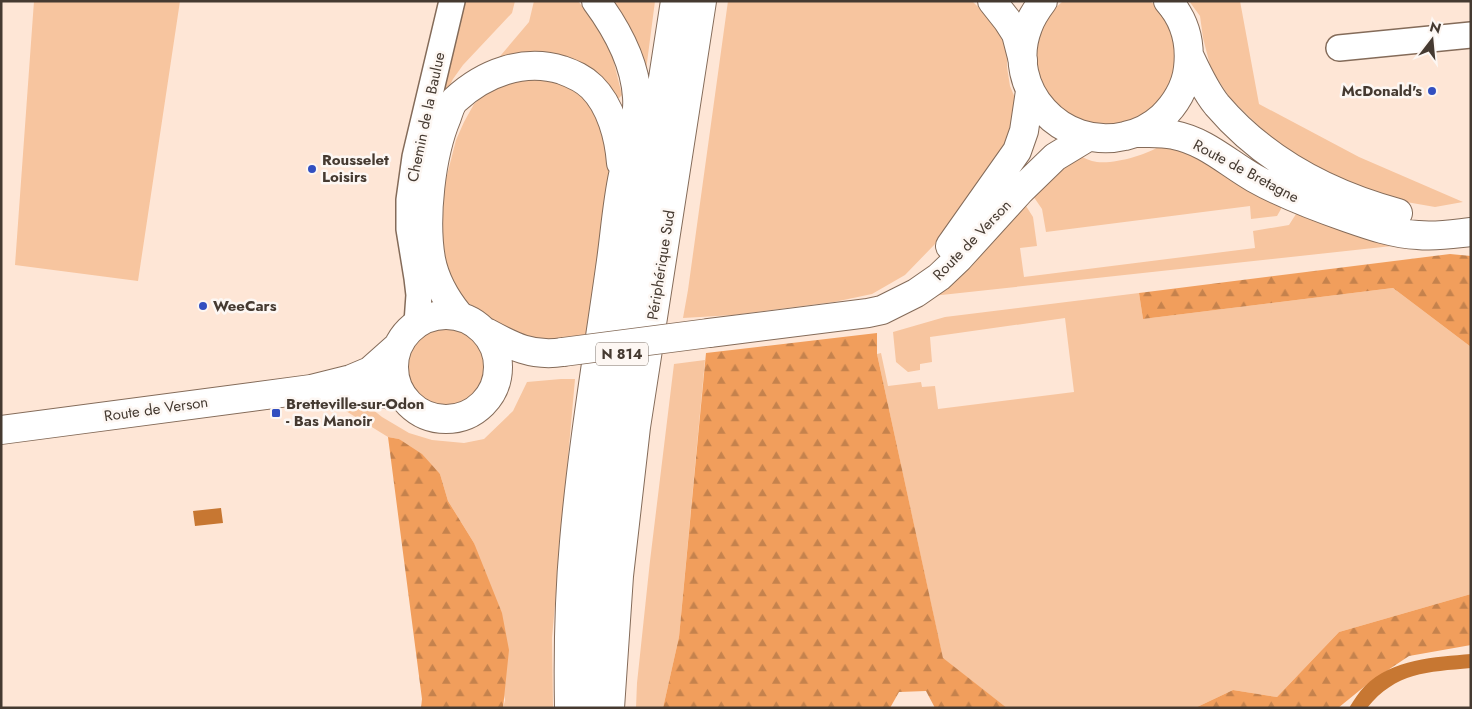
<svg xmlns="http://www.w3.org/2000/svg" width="1472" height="709" viewBox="0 0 1472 709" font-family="Jost,sans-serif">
<defs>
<pattern id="forest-firs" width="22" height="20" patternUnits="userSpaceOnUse" patternTransform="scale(1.25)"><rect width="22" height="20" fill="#f19e5c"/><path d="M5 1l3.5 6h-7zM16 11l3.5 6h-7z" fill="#c5824d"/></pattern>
</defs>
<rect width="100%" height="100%" fill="#fee6d6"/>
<path fill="#f7c59f" d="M34 1H180L138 281 15 265Z
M461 1H515L512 13 463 65 453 79 438 109Z
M534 1H578L595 22 612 55 622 95 619 98 614 99 496 61 529 22Z
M604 1H655L645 78Z
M728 1H972L999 27 1007 41V67L1010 86 1021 112 1011 146 974 197 935 244 905 275 872 294 834 302 734 315 683 318 688 290Z
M1063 1H1149L1156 5 1170 24 1177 46V70L1169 92 1135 123 1089 127 1050 102 1039 81 1035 57 1039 34 1050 13Z
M1189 1H1240L1259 104 1359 157 1463 202 1435 207 1395 200 1369 193 1294 157 1267 134 1230 98 1211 69 1203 38 1200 16Z
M534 73 571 86 587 99 600 117 610 165 586 338 544 344 505 330 481 311 468 303 456 292 446 276 442 244 444 187 456 140 464 122 474 104 486 92Z
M1162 145 1184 148 1281 206V209L1277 216 1251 219 1250 206 1046 232 1042 209 1031 193 1078 155C1084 158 1090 161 1097 162 1116 164 1146 155 1162 145Z
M1020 205 1026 206 1033 217 1037 246 1020 248 1024 277 1255 248 1253 231 1289 225 1296 214 1393 243 1392 246 932 296Z
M1393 288 1471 347V594L1339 632 1277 697 1233 690 1195 708H1007L943 659 877 354 881 353 888 386 921 382 922 387 935 386 938 409 1074 392 1065 318 930 337 932 362 920 364V370L908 372 896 362 893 332 945 317 1139 293 1143 319Z
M407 369a40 40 0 1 1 80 0a40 40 0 1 1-80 0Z
M705 360 679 637 663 708H636L637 683 650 561 674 364Z
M561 379H575L552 638 553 708H503L505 700 474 543 448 501 440 474 399 439 388 437 341 408 372 409 382 417 409 433 432 440 464 443 484 439 513 411 527 382Z"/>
<path fill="url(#forest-firs)" d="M1450 254 1471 256V347L1393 288 1143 319 1139 293Z
M877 333V354L943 658 1007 708H935L926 691 899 692 890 708H663L679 637 706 353Z
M388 437 399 439 422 454 440 474 448 501 474 543 502 613 509 650 503 708H421L422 699Z
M1471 594V645L1409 656 1370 682 1338 708H1195L1233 690 1277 697 1339 632Z"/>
<path fill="#c77732" d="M221 508 223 523 195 526 193 511Z
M1471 654V668C1427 672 1396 672 1367 708H1349C1354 700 1359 692 1365 686 1392 659 1435 657 1471 654Z"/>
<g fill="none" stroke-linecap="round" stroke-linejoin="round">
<g stroke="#846b59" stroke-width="28">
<path id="minor" d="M1339 48 1471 35
M417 323 419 295 417 278 409 229V200L415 157 452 1"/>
</g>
<g stroke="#846b59" stroke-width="30">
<path id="major" d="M1043 1C1037 9 1031 18 1028 27 1004 89 1062 151 1125 136 1139 133 1151 127 1162 117 1175 105 1186 87 1188 68 1191 43 1185 20 1168 1
M1189 55C1197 72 1205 90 1217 105 1264 160 1328 194 1398 213
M1137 133C1149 133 1162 132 1174 135 1205 141 1228 163 1254 178 1284 195 1316 207 1348 218 1371 226 1394 234 1418 235 1436 237 1453 234 1471 232
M950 246 1017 151 1024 131 1030 91
M394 367a52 52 0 1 1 104 0a52 52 0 1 1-104 0Z
M486 332C512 346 532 357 563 352
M709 333 868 313 882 310 916 293 939 277 959 258 1020 191 1055 157 1088 137
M333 390 374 392 403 397
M1 430 311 389 351 379 370 371 397 347"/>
</g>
<g stroke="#846b59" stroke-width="30">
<path id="highway" d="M992 1 1007 20 1016 34 1023 61
M1169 1 1174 8
M459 315C446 299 435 280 431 259 424 218 431 155 447 117 449 111 451 104 455 100 484 73 524 58 562 70 573 74 583 78 592 87 611 106 619 137 621 163
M569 708C568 652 569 597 574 542 582 448 598 354 611 261 615 232 617 203 623 175 628 150 639 123 637 97 635 63 616 28 596 1
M586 708C589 667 590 627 594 587 613 391 645 196 675 1
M610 708 619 576 636 427 702 1"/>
</g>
<use href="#minor" stroke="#fff" stroke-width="25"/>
<use href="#major" stroke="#fff" stroke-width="28"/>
<use href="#highway" stroke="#fff" stroke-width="28"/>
<g stroke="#846b59" stroke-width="30" stroke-linecap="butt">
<path id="major-bridge" d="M563 352 709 333"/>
</g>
<use href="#major-bridge" stroke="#fff" stroke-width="28"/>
</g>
<g fill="#324fc0" stroke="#fdf7f3" stroke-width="2">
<circle cx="1432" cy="91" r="5"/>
<circle cx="312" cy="169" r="5"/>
<circle cx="203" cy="306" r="5"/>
<rect x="271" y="408" width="10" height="10" rx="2.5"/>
</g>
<g text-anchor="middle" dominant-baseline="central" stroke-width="5" stroke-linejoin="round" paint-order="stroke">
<rect fill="#fdf7f3" stroke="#7c736b" stroke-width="1" x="596" y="342.5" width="52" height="23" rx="4"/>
<g font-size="14" font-weight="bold" fill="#453a31">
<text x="622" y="354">N 814</text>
</g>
<g font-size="15" font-weight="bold" fill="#453a31" stroke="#fdf7f3" text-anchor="start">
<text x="1422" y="91" text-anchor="end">McDonald's</text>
<text x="322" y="160">Rousselet<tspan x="322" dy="17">Loisirs</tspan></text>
<text x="213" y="306">WeeCars</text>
<text x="286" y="404">Bretteville-sur-Odon<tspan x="286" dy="17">- Bas Manoir</tspan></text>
</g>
<g font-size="15" fill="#453a31" stroke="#fdf7f3">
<text transform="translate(426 117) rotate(-78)">Chemin de la Baulue</text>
<text transform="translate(1246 171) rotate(28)">Route de Bretagne</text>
<text transform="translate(972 240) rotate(-46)">Route de Verson</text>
<text transform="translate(661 265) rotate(-81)">Périphérique Sud</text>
<text transform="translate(156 409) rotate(-8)">Route de Verson</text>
</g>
</g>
<rect width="1472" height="709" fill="none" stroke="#453a31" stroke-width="5"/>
<g transform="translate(1432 40) rotate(16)" stroke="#fdf7f3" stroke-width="4" paint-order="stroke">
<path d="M0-4L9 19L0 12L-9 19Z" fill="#453a31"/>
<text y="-8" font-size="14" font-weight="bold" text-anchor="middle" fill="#453a31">N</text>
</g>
</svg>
